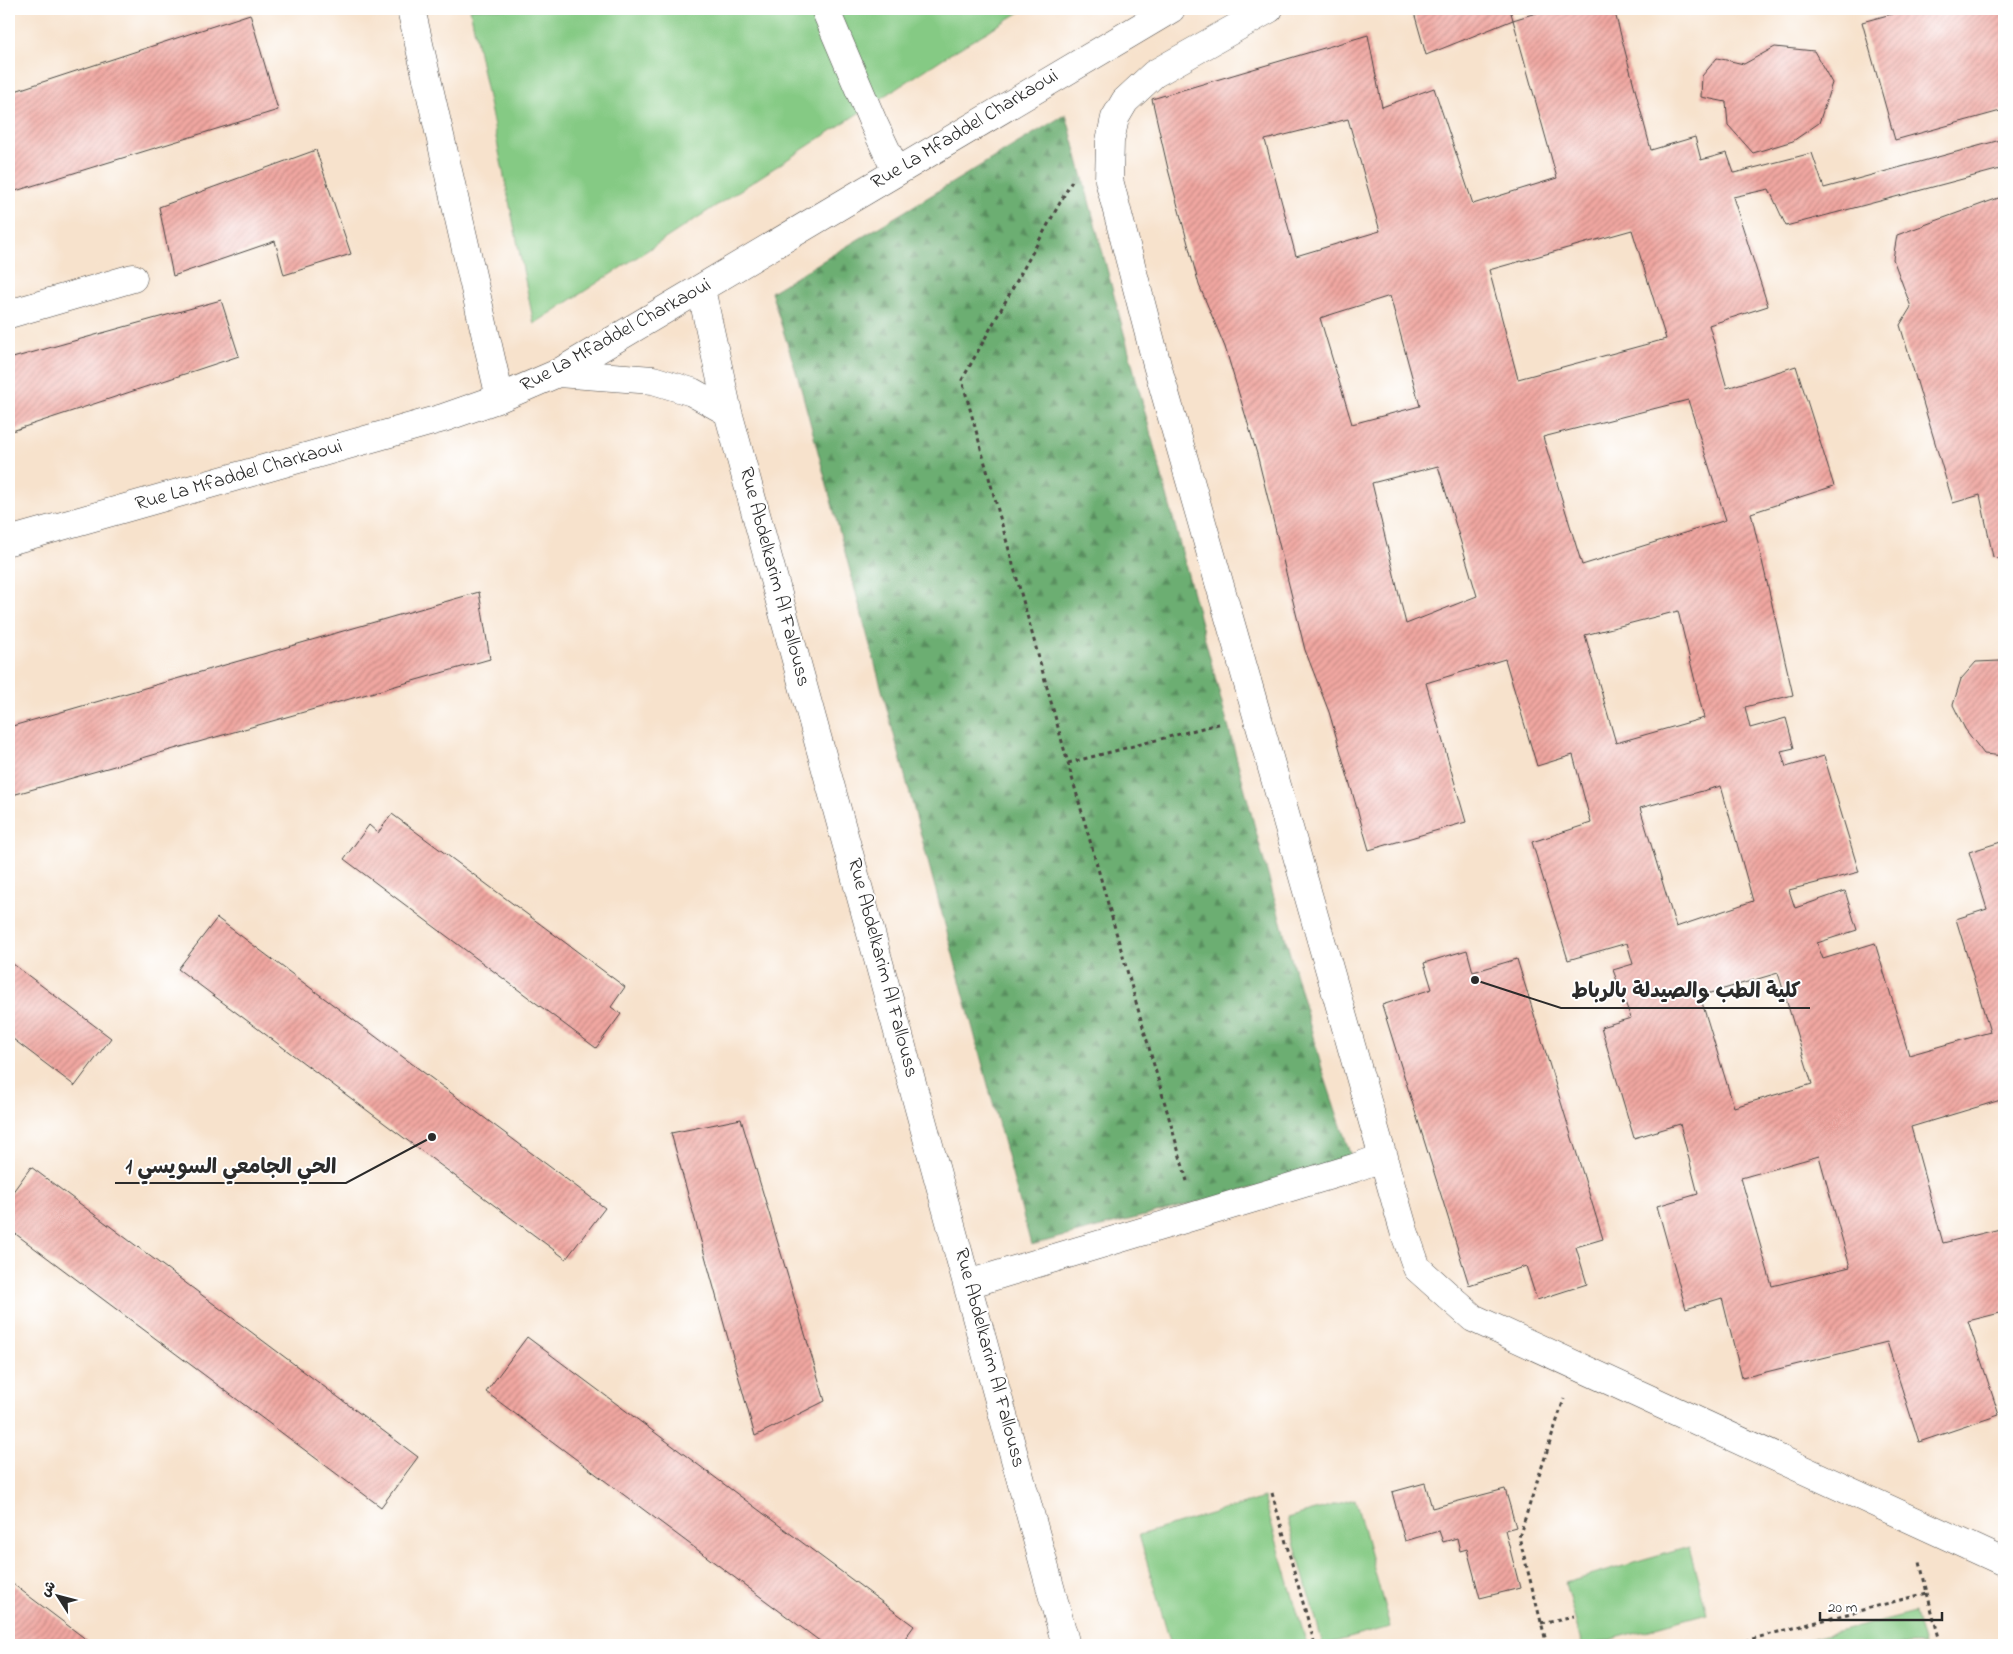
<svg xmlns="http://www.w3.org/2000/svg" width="2013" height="1654" viewBox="0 0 2013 1654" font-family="'Indie Flower','Playpen Sans Arabic',sans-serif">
<defs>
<pattern id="forest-firs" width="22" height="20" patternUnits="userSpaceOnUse" patternTransform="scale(1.25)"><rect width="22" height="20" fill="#6cae72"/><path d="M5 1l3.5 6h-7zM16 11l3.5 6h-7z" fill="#598e5e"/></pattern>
<pattern id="building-hatch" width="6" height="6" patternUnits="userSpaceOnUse" patternTransform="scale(1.25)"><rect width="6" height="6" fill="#f1a7a1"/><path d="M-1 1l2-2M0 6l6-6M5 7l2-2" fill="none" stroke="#c38883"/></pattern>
</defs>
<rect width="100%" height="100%" fill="#fff"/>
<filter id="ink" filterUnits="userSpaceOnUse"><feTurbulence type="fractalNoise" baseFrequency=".02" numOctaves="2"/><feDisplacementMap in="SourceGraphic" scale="10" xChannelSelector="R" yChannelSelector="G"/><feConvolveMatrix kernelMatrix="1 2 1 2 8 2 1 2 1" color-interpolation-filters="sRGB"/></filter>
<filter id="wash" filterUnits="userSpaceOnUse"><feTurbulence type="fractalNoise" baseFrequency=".0096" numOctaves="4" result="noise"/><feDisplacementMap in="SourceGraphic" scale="20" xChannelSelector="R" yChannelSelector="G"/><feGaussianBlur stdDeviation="1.12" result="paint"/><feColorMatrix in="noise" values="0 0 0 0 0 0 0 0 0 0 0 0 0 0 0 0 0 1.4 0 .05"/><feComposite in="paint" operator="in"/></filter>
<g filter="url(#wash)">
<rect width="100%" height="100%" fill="#f7e2cc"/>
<path fill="url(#forest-firs)" stroke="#4c6c4e" d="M1066 114 1262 854 1323 1072 1351 1156 1273 1183 1031 1245 799 381 771 292Z"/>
<path fill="#85ca84" stroke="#587a58" d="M470 9H1025L945 57 534 324Z
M1264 1498 1307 1645H1171L1139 1535Z
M1355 1499 1390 1627 1323 1645 1287 1518Z
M1689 1547 1707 1613 1590 1645H1582L1565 1583Z
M1915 1613 1924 1645H1790Z"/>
<g id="blocks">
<path fill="url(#building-hatch)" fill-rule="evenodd" d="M1413 9H1510L1513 20 1426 55Z
M1549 9H1614L1651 150 1695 137 1701 160 1727 153 1734 173 1812 153 1824 188 2004 139V168L1786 226 1769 189 1733 197 1768 306 1709 325 1727 388 1796 366 1834 486 1751 513 1793 695 1745 707 1750 728 1786 718 1794 748 1781 751 1786 767 1824 756 1859 872 1789 890 1795 908 1845 891 1857 930 1817 943 1823 959 1875 943 1909 1055 1990 1032 1956 919 1987 909 1969 852 2004 841V1099L1911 1127 1943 1243 2004 1228V1312L1968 1321 1999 1415 1919 1442 1887 1342 1742 1378 1722 1298 1686 1309 1657 1206 1698 1194 1680 1124 1634 1138 1601 1027 1631 1018 1613 970 1633 964 1627 943 1568 960 1532 842 1591 823 1573 755 1537 766 1505 659 1426 683 1466 822 1369 850 1329 712 1305 650 1257 454 1225 347 1199 285 1168 169 1152 99 1368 35 1382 107 1434 88 1473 204 1557 178 1513 20ZM1348 119 1380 231 1296 256 1265 140ZM1632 230 1666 339 1518 379 1489 270ZM1390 296 1420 406 1352 424 1320 318ZM1688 400 1726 520 1582 565 1543 437ZM1438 466 1477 596 1406 624 1372 483ZM1678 611 1704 718 1616 743 1585 635ZM1721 786 1753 901 1676 927 1640 808ZM1778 973 1812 1084 1734 1107 1700 996ZM1819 1156 1850 1267 1772 1286 1741 1178Z
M1910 9H2004V110L1895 140 1862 22Z
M250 14 278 110 9 193V93Z
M1775 47 1814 51 1832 83 1819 123 1793 141 1753 153 1728 125 1726 102 1701 97 1702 76 1717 58 1744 64Z
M316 150 351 254 284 275 275 241 173 276 159 207Z
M2004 196V560L1993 557 1980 495 1953 503 1900 325 1911 307 1893 259 1897 235Z
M221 300 239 356 9 432V359Z
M479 592 490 659 9 796V727Z
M2004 658V756L1984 754 1965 729 1953 705 1961 679 1976 662 2000 661Z
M392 814 625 987 611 1007 621 1014 596 1048 344 859 369 825 378 833Z
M217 918 605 1208 566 1259 178 969Z
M1467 950 1473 972 1517 959 1603 1239 1576 1247 1587 1284 1537 1300 1526 1266 1469 1285 1382 1005 1432 989 1424 963Z
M9 961 111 1038 75 1086 9 1036Z
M741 1119 825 1401 755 1436 671 1133Z
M31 1167 418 1457 381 1507 9 1229V1197Z
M527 1337 914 1626 900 1645H825L486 1392Z
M1425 1483 1432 1508 1505 1489 1516 1527 1505 1530 1520 1588 1480 1598 1467 1549 1460 1551 1457 1538 1443 1542 1439 1531 1405 1541 1392 1492Z
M9 1581 87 1640 83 1645H9Z"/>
</g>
</g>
<g filter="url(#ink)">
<use href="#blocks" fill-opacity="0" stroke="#4a4643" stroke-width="1"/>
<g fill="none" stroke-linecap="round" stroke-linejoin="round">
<g stroke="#4a4643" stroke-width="29">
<path id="minor" d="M411 9 500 398
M825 9 873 122 896 171
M1269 9 1154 74 1125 101 1115 118 1110 141 1109 180 1157 365 1404 1231 1417 1268 1473 1318 2004 1562
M701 289 728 412 1066 1645
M9 314 133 278
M558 373 653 380 692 392 728 412
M9 541 443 418 500 398 558 373 1171 9
M968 1284 1354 1168 1384 1157"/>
</g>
<path stroke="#4a4643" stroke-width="3" stroke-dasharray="4 4" stroke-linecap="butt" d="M1072 181 962 380 1069 767 1187 1181
M1068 763 1222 723
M1272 1493 1315 1645
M1927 1593 1941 1645
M1541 1623 1574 1616
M1547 1645 1519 1537 1564 1399
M1729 1645 1927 1593 1920 1562"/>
<use href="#minor" stroke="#fff" stroke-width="28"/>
</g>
</g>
<g text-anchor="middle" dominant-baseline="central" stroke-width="4" stroke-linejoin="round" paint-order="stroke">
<g font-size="20" fill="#2b2b2b" stroke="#fff">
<text transform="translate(965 130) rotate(-31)">Rue La Mfaddel Charkaoui</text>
<text transform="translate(616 336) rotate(-29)">Rue La Mfaddel Charkaoui</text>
<text transform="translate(239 476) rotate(-16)">Rue La Mfaddel Charkaoui</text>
<text transform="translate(774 577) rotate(75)">Rue Abdelkarim Al Fallouss</text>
<text transform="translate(882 968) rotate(75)">Rue Abdelkarim Al Fallouss</text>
<text transform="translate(989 1358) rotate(75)">Rue Abdelkarim Al Fallouss</text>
</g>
</g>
<path fill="none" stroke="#2b2b2b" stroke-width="2" d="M1475 980L1561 1008H1810M432 1137L346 1183H115"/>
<g fill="#2b2b2b" stroke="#fff" stroke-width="2">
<circle cx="1475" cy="980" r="5"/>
<circle cx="432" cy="1137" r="5"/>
</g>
<g font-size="21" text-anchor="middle" font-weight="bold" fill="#2b2b2b" stroke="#fff" stroke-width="4" stroke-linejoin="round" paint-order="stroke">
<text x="1686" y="997">كلية الطب والصيدلة بالرباط</text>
<text x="231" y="1173">الحي الجامعي السويسي 1</text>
</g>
<rect width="2013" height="1654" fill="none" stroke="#fff" stroke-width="30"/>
<g transform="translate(58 1596) rotate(306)" stroke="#ffffff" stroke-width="4" paint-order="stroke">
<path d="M0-4L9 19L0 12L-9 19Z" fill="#2b2b2b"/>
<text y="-8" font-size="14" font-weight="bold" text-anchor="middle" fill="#2b2b2b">ش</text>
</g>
<path d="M1820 1612v8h122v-8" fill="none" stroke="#2b2b2b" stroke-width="2.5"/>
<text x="1828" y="1612" font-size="15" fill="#2b2b2b" stroke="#ffffff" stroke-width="4" paint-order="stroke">20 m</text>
</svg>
